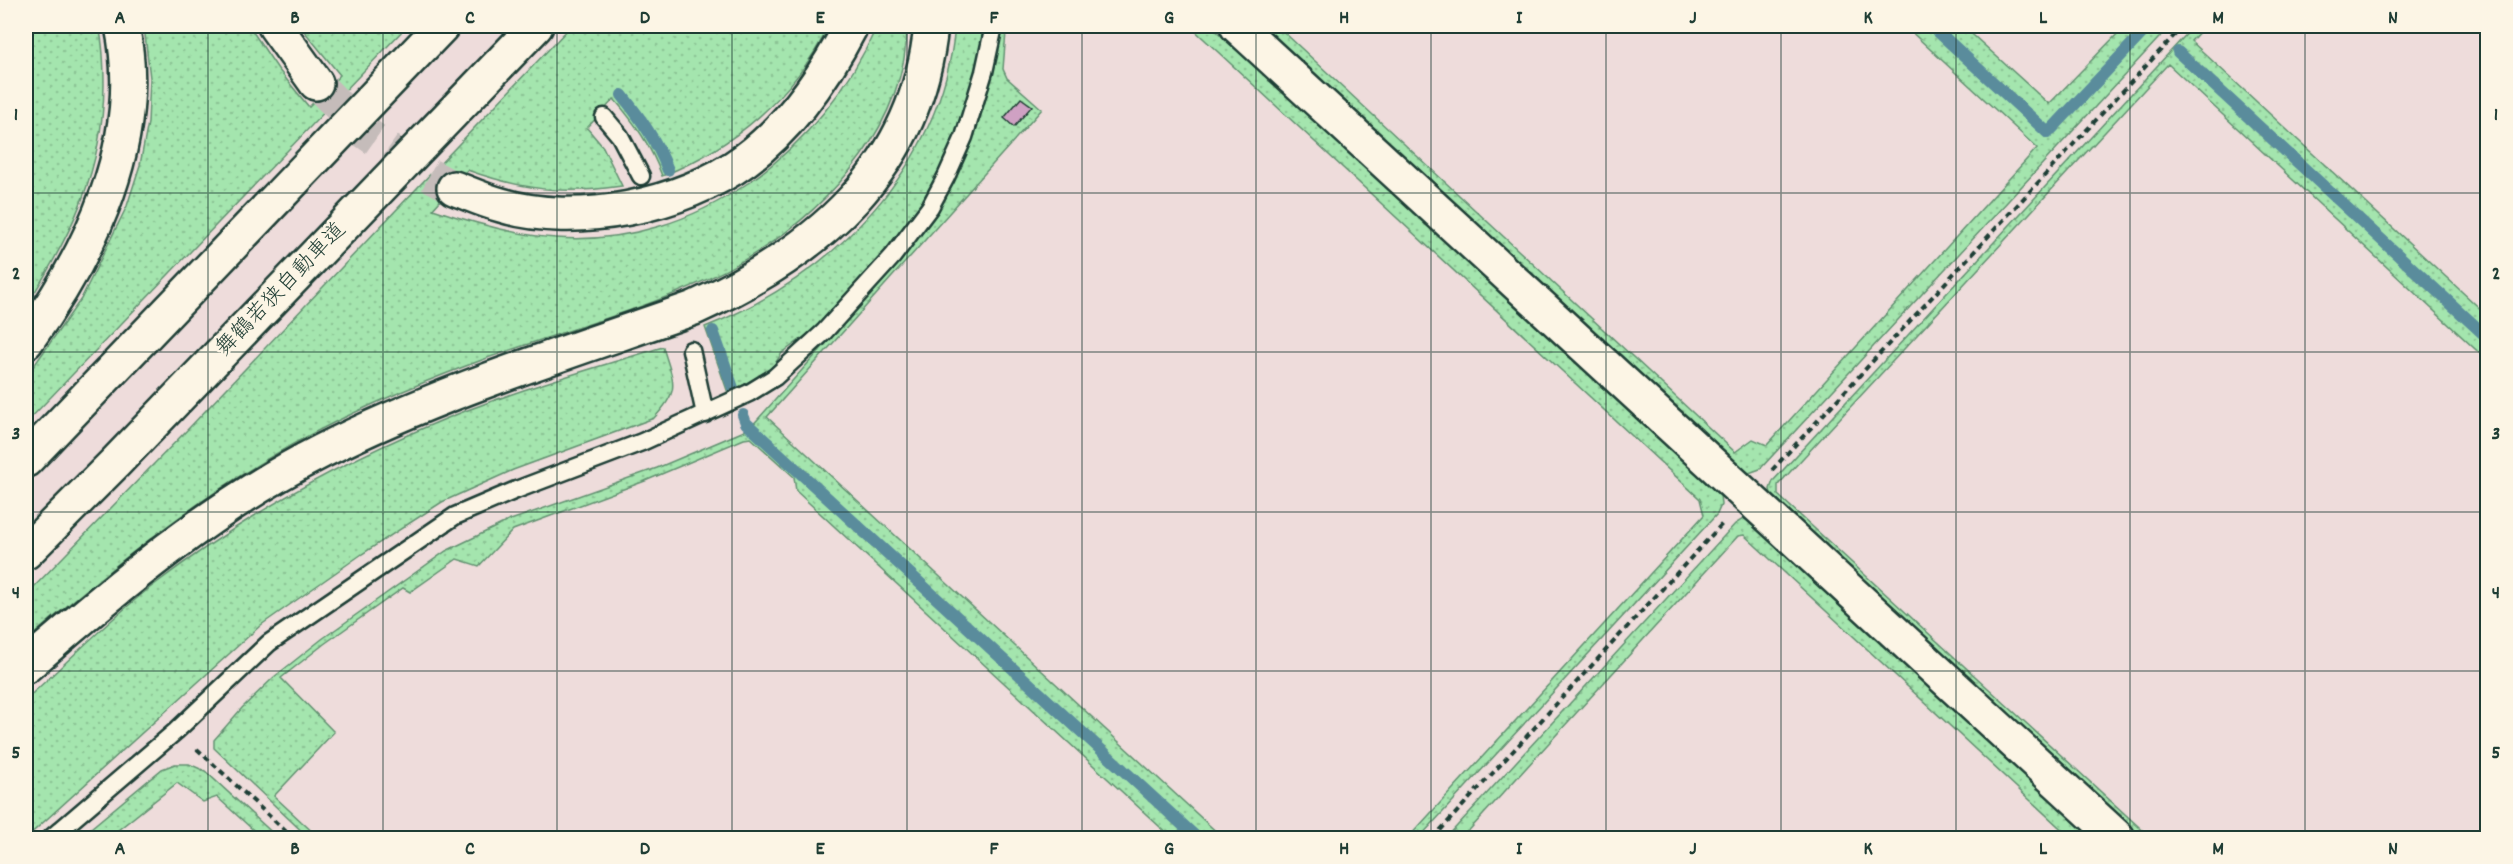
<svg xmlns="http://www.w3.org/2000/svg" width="2513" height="864" viewBox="0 0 2513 864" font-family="Dekko,'Klee One',sans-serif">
<defs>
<pattern id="grass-dots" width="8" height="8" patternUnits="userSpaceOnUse" patternTransform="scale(1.5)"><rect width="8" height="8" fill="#a4e5ae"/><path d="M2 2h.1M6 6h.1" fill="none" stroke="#8dc596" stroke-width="1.8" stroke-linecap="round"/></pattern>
</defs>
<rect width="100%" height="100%" fill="#eedcdb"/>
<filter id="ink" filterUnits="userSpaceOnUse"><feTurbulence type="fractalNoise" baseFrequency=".0167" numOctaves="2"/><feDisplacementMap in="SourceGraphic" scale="12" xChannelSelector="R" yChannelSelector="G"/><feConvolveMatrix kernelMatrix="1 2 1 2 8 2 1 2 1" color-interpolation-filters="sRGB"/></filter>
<g filter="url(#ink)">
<path fill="url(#grass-dots)" stroke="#629171" stroke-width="1.5" d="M26 26H99C103 44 104 66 104 85 103 170 71 236 26 306Z
M144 26H249L278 69 309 107 340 75 300 26H407L26 423V377L81 299 127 206 140 165 148 123 150 78Z
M571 26H829C794 96 734 147 662 176 651 146 635 123 614 99L587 128 603 147 622 186C561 195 525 190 467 170L433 209C473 223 514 235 556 238 698 248 822 150 877 26H907C907 72 888 119 861 156 765 287 624 308 482 360 433 378 384 398 337 421 221 478 123 557 26 641V595L190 427Z
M955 26H985L976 72 957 135 939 176 923 203 886 251 819 326 782 353 774 365 765 374 728 393 705 327C832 278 943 166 955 26Z
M1002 26H1009L1006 32 1003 69 1007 78 1042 109 767 417 1223 838H1172L796 491 794 477 751 438 744 439 645 481 513 530 479 566 457 559 410 592 403 588 324 644 281 678 334 732 274 796 319 838H309L214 748V740L242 708 274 677 322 639 446 551 508 521 657 468 749 429 899 262 937 213 972 141 983 109Z
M1190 26H1211L1720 494 1721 505 1717 514 1419 838H1408L1704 515 1700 499Z
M1262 26H1276L1286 34 1735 452 1753 439 1767 445 2037 148 1905 26H1963L2049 104 2125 26H2170L1760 469 1749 473 1742 471Z
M2194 26H2205L2191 41 2487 315V360L2168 64 1778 485V495L2151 838H2140L1772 500 1770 489 1773 481Z
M663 347C673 382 682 389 654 418L513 470 442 502 362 554 261 625 26 838V699C68 662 107 621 151 587 235 523 329 468 426 427 502 394 584 371 663 347Z
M1743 519 1751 521 2095 838H2071L1744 535 1738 536 1462 838H1446L1735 524Z
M175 764H189L205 771 278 838H262L217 797 203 802 177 783 108 838H79L162 769Z"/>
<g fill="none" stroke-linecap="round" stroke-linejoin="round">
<path stroke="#5a8c9c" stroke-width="12" d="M1932 26 2048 133 2149 26
M2178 52 2488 338
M622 95C641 119 657 141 668 170
M713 331 733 388
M743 415 746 423 1197 838"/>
</g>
<path fill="#cfa1c3" stroke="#1f3d34" stroke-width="1.5" d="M1021 98 1032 106 1014 127 1004 118Z"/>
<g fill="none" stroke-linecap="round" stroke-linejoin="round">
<path stroke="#c5bcba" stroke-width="33" stroke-dasharray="33 16" stroke-linecap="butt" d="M316 83 363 131 413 166 454 188"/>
<g stroke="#1f3d34" stroke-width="21">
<path id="lane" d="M604 117 620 136 641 176
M691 350 705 414
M51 838 176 731 269 643 455 516 516 490 642 442 749 393 775 377 824 332 893 256 930 207 946 177 964 137 984 72 994 26"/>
</g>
<g stroke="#1f3d34" stroke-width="38">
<path id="street" d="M1237 26 2118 838"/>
</g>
<g stroke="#1f3d34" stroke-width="38">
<path id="highway" d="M275 26 316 83
M454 188C470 194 485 201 501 205 575 228 683 206 745 160 791 126 825 76 851 26
M26 342C91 253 146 139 122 26
M26 460 442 26
M26 552 116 462 536 26
M26 666C117 587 213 506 322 451 441 391 569 352 694 308 818 252 917 168 931 26"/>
</g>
<path stroke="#1f3d34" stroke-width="4" stroke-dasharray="6 4.5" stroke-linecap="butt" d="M1772 470 2183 26
M197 749 293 838
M1433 838 1722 524"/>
<use href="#lane" stroke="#fcf5e5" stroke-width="16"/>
<use href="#street" stroke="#fcf5e5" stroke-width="33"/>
<use href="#highway" stroke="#fcf5e5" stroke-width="33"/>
</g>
</g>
<path fill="none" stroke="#1f3d34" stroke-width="1.5" stroke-opacity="0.55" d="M208 26V838M383 26V838M557 26V838M732 26V838M907 26V838M1082 26V838M1256 26V838M1431 26V838M1606 26V838M1781 26V838M1956 26V838M2130 26V838M2305 26V838M26 193H2488M26 352H2488M26 512H2488M26 671H2488"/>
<g text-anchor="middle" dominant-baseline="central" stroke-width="5" stroke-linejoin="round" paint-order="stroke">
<g font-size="22" fill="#1f3d34" stroke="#fcf5e5">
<text transform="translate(282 290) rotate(-46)">舞鶴若狭自動車道</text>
</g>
</g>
<rect width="2513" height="864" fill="none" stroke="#fcf5e5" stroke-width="66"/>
<rect x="33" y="33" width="2447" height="798" fill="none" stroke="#1f3d34" stroke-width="2"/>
<g font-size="20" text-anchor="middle" font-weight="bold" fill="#1f3d34">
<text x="120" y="23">A</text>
<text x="295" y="23">B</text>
<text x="470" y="23">C</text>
<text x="645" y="23">D</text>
<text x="820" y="23">E</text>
<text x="994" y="23">F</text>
<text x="1169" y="23">G</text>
<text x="1344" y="23">H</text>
<text x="1519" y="23">I</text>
<text x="1693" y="23">J</text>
<text x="1868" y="23">K</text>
<text x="2043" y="23">L</text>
<text x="2218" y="23">M</text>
<text x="2393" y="23">N</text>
<text x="16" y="120">1</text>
<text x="2496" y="120">1</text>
<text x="16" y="279">2</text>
<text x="2496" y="279">2</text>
<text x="16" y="439">3</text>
<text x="2496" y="439">3</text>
<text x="16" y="598">4</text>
<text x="2496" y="598">4</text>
<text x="16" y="758">5</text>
<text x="2496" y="758">5</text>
<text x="120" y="854">A</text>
<text x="295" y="854">B</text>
<text x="470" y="854">C</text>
<text x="645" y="854">D</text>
<text x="820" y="854">E</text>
<text x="994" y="854">F</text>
<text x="1169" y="854">G</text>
<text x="1344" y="854">H</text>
<text x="1519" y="854">I</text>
<text x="1693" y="854">J</text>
<text x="1868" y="854">K</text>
<text x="2043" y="854">L</text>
<text x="2218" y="854">M</text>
<text x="2393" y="854">N</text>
</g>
</svg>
